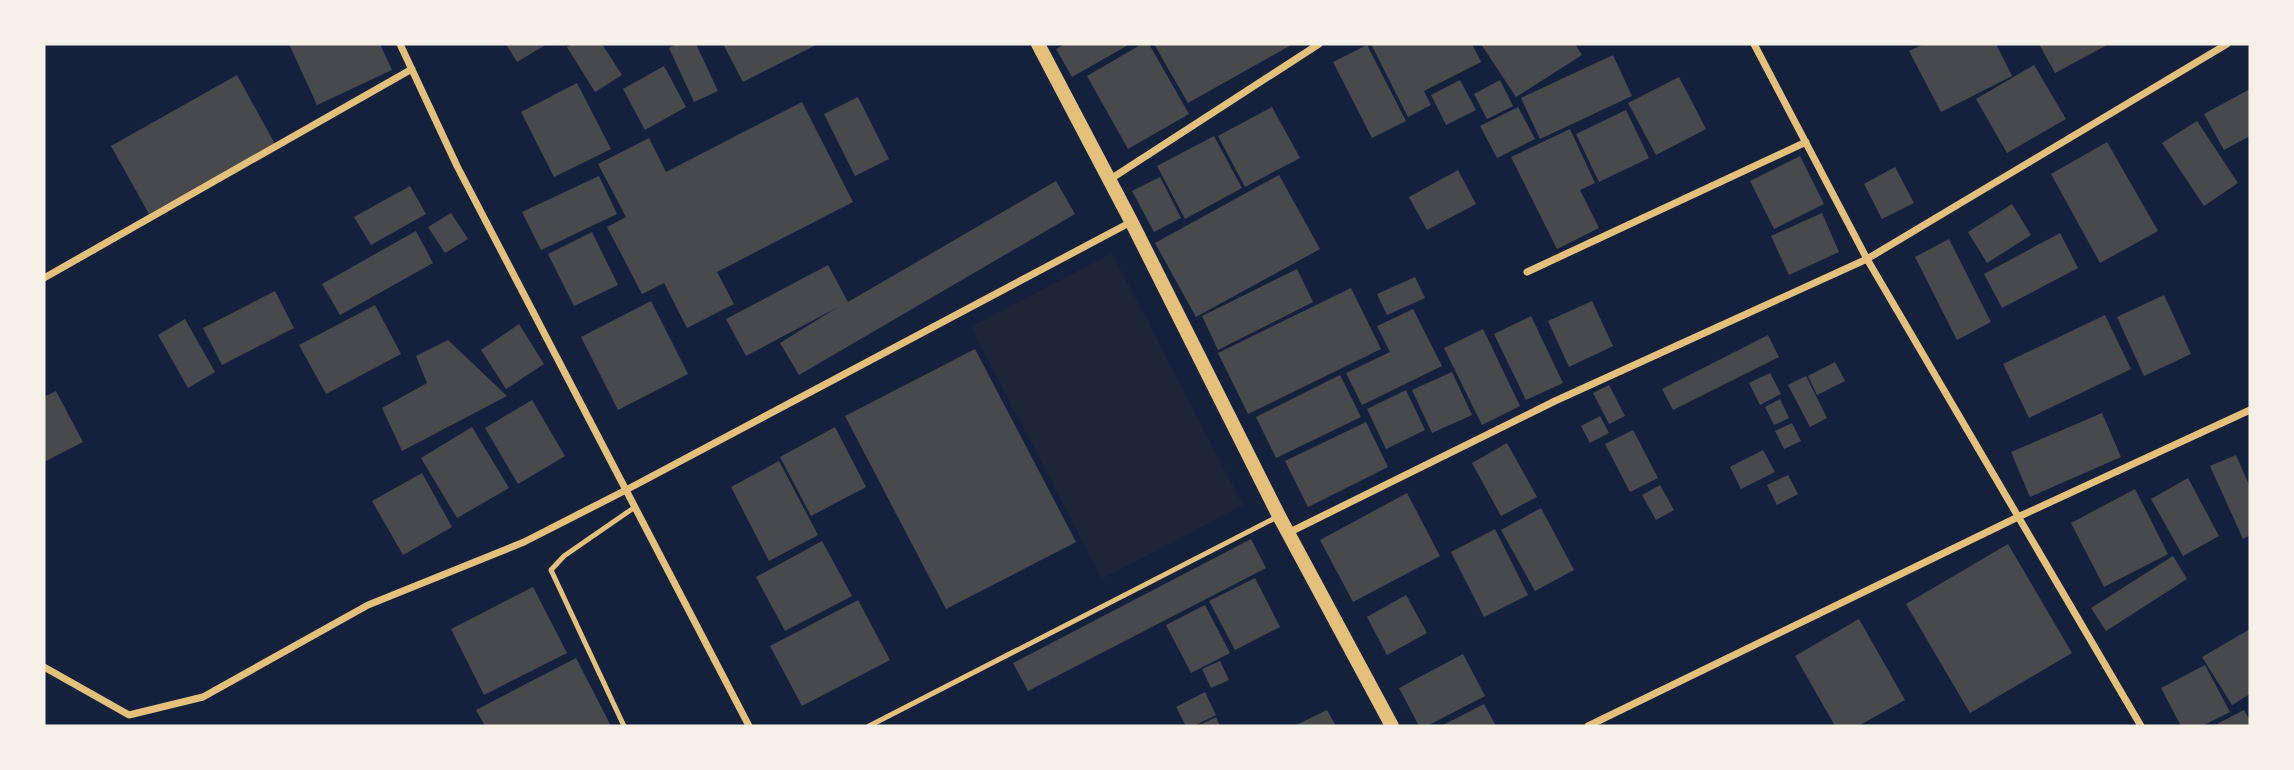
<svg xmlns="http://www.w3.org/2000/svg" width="2294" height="770" viewBox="0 0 2294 770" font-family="Barlow,sans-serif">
<rect width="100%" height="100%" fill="#14213d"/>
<path fill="#1d2539" d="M1112 253 1243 505 1102 579 971 327Z"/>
<path fill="#48494c" d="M289 44H380L392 70 317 105Z
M506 44H547L517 62Z
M572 44H602L622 75 595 92 567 47Z
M677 44H696L718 91 694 102 669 48Z
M723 44H818L743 82Z
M1065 44H1130L1072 77 1056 49Z
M1142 44H1149L1189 114 1128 149 1087 76Z
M1154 44H1293L1188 103Z
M1371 44H1472L1481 62 1424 91 1431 105 1408 117Z
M1481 44H1575L1582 55 1516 97Z
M1924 44H1996L2012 76 1941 112 1909 51Z
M2039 44H2109L2055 73Z
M1367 45 1406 121 1372 138 1333 62Z
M1613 55 1632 96 1540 139 1521 98Z
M2034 65 2066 119 2007 153 1976 99Z
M664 66 686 107 645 130 623 89Z
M237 75 275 144 149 214 111 146Z
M1679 77 1706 129 1656 155 1628 103Z
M1460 80 1476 110 1446 125 1431 95Z
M1500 80 1513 106 1487 119 1474 94Z
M577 83 611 149 554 177 521 112Z
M2250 89V136L2224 150 2204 114Z
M858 97 889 159 855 176 824 114Z
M802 102 853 202 717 272 734 304 687 328 664 283 642 294 607 227 626 217 598 164 649 138 666 172Z
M1272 107 1300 158 1245 187 1218 136Z
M1518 107 1535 139 1497 158 1480 126Z
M1626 110 1649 158 1599 182 1576 134Z
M2197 121 2238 183 2204 206 2162 143Z
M1570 129 1595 183 1580 190 1599 228 1557 249 1511 157Z
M1214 136 1242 188 1185 219 1157 166Z
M2107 142 2158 231 2100 263 2051 174Z
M1800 156 1824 204 1774 229 1750 181Z
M1895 167 1914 203 1882 219 1864 184Z
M1458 170 1476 204 1427 230 1409 197Z
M1279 175 1320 249 1196 317 1155 243Z
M599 176 617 214 541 250 522 212Z
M1160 177 1181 218 1154 232 1132 191Z
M1056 181 1075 214 799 375 780 343 838 307 746 356 726 319 828 265 848 302Z
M410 186 426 214 371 245 354 217Z
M2012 204 2031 235 1987 263 1968 232Z
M451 213 468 239 445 253 428 227Z
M1822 213 1839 252 1789 275 1771 236Z
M416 231 433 263 340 315 322 284Z
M592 232 618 285 574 306 548 254Z
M2060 233 2078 268 2002 308 1984 274Z
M1949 239 1991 322 1957 340 1915 257Z
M1297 269 1313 302 1218 350 1202 316Z
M1415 277 1425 298 1387 315 1377 294Z
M1351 288 1381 349 1248 414 1218 353Z
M275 291 294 328 222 365 203 328Z
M2164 295 2191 354 2144 376 2117 317Z
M651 301 688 374 618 410 581 337Z
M1592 301 1613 346 1569 367 1548 321Z
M375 305 401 354 326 394 299 345Z
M1413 309 1442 366 1362 405 1346 373 1390 352 1377 326Z
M2105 315 2131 369 2029 418 2003 364Z
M1531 316 1563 383 1526 400 1494 334Z
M185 319 215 372 188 388 158 335Z
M519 324 544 364 506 389 481 350Z
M1483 329 1520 406 1482 425 1444 348Z
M1768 335 1779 357 1673 410 1662 389Z
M448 340 507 396 402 451 382 408 427 383 416 356Z
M975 349 1076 542 946 609 845 416Z
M1835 362 1845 381 1817 395 1808 376Z
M1452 372 1472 415 1432 433 1412 390Z
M1770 373 1781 394 1760 405 1749 383Z
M1340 375 1361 417 1276 458 1256 417Z
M1806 376 1827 418 1810 427 1788 385Z
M1609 385 1625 416 1609 424 1593 393Z
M1406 390 1425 430 1386 449 1367 409Z
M56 391 83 442 44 462V397Z
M1780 399 1789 418 1774 425 1765 407Z
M532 400 565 456 518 484 485 428Z
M2102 413 2121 457 2030 497 2011 452Z
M1600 416 1609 433 1590 443 1581 426Z
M1366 422 1388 467 1308 507 1285 461Z
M1792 423 1801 441 1784 449 1775 431Z
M472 427 509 488 457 518 421 458Z
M835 427 866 487 811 516 780 457Z
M1633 430 1658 478 1630 492 1605 444Z
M1507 443 1537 497 1501 516 1472 463Z
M1763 450 1775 472 1741 489 1730 467Z
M2236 455 2250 487V535L2243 539 2210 466Z
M779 461 818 535 769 561 731 487Z
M422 473 452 527 403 555 372 501Z
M1788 475 1798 494 1777 505 1767 485Z
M2188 478 2219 536 2183 556 2151 499Z
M1660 485 1674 510 1656 520 1642 495Z
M2135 489 2168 554 2104 587 2071 523Z
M1407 493 1440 556 1353 602 1320 540Z
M1541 508 1574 570 1535 591 1501 530Z
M1495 529 1528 595 1484 617 1451 552Z
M1251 539 1266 568 1028 691 1013 663Z
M822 541 852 596 785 631 756 577Z
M2008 544 2072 653 1970 713 1906 604Z
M2173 556 2187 579 2106 631 2091 608Z
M1255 578 1280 627 1235 650 1209 601Z
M533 587 567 653 484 695 451 629Z
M1406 595 1427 633 1387 655 1367 617Z
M858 600 890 660 802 706 770 646Z
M1205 605 1230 653 1191 673 1166 625Z
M1859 619 1905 700 1858 726H1835L1795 656Z
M2250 629V694L2232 705 2202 657Z
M1463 654 1485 696 1427 726H1419L1399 688Z
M576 658 611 726H485L476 710Z
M1220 661 1229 680 1211 688 1202 669Z
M2205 665 2230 712 2202 726H2181L2161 688Z
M1205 692 1216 715 1194 726H1186L1176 707Z
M1484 704 1496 726H1441Z
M1327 710 1336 726H1294Z
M2244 710 2250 721V726H2213Z
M1216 717 1220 726H1198Z"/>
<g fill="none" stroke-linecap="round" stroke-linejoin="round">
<path stroke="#e5c07b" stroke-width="5" d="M624 726 551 570 564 556 635 507
M869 726 1277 517"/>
<path stroke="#e5c07b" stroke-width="7" d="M400 44 457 166 749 726
M1754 44 1867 259 2141 726
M1109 180 1319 44
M1527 272 1806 142
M44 278 412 69
M1288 533 1555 401 1867 259 2227 44
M44 667 129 715 203 697 368 605 524 542 626 490 1131 222
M1588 726 2018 517 2250 410"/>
<path stroke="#e5c07b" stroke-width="14" d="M1038 44 1131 221 1279 516 1392 726"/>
</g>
<rect width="2294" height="770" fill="none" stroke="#f6f1e7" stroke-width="91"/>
</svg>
